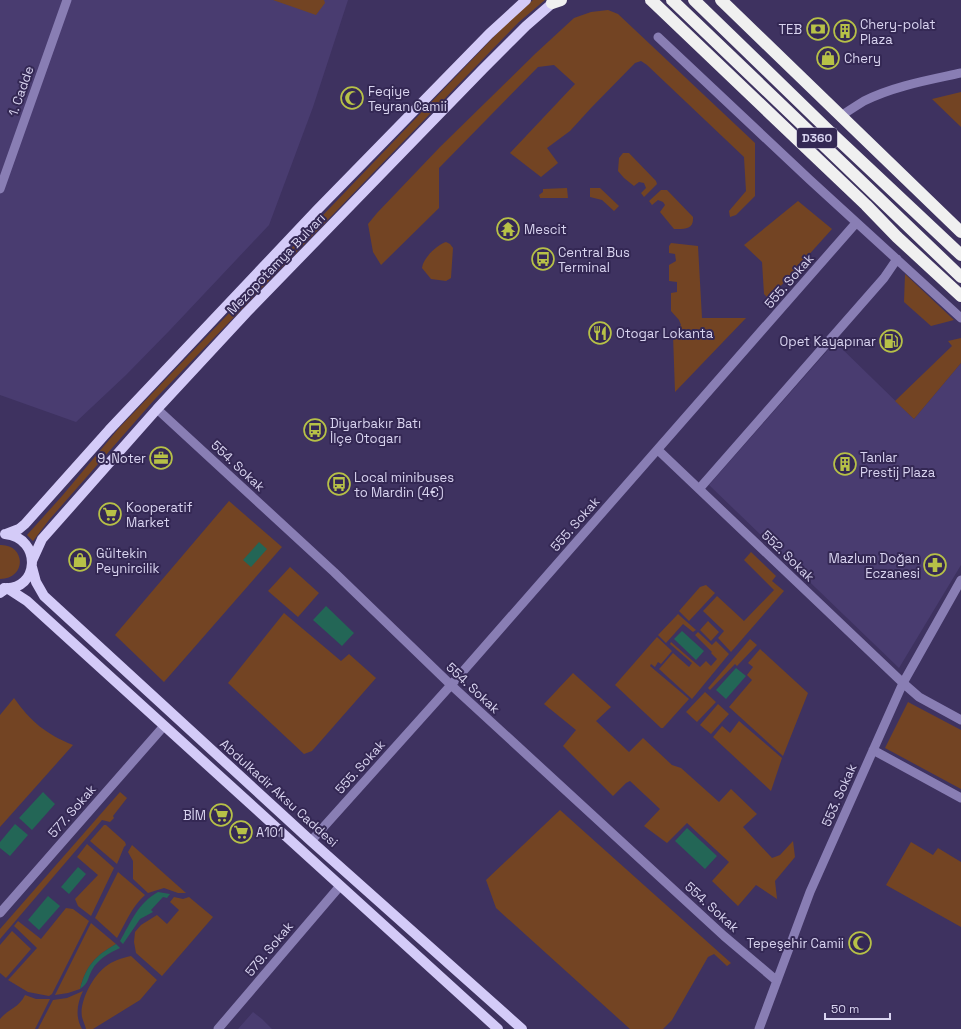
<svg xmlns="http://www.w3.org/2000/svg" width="961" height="1029" viewBox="0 0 961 1029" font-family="'Space Grotesk',sans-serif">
<rect width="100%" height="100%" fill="#3e3260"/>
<path fill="#493c70" d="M0 0H348L313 107 269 225 170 330 126 375 76 422 0 395Z
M835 342 914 419 961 363V565L899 668 709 485Z
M253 1012 262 1019 272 1029H238Z"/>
<path fill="#734423" d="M273 0H324L325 3 316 15Z
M533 0H545L519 22 453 90 155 399 49 520 33 541 27 535 62 496 119 428 509 21Z
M608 10 618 14 755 143V196L736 215 730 217 729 211 746 191 744 157 647 65 641 61 635 63 591 108 570 131 547 148 558 163 541 177 510 153 575 84 554 65 538 67 439 168V208L381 265 373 252 368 224 377 213 440 147 536 53 574 18 591 12Z
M961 92V127L932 99Z
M623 153H629L656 181 657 184 644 197 641 193 646 188 644 183 639 182 634 186 624 178 618 171 619 158Z
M567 188 568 198H540L539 195 543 192V189Z
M590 188H600L619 206 614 211 602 200 590 197Z
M661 190H667L693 217C694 230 684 229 674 229L660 212 665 205 663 202 658 200 652 205 649 201Z
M798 201 832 229 769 299 764 294 762 262 744 245Z
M446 242 450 244 453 248 451 278 446 281 431 279 422 268C423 258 437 245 446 242Z
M671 243 698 246 702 318H746L675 392 673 335 681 325 679 320 671 311V293L677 292V282L669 281V265L676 261 675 254 669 253V246Z
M905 274 954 320 931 326 904 302Z
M961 338V363L914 419 895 401 952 346 948 341Z
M229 501 282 547 164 682 115 635Z
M0 545C26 544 27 579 0 579Z
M751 552 776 576 772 581 784 591 731 652 718 638 724 631 703 611 717 596 744 621 774 590 744 560Z
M290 567 319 593 298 617 268 591Z
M706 585 715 593 689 621 679 611 700 587Z
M284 613 341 661 349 654 376 678 312 751 304 754 228 683Z
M678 614 696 630 693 632 683 624 666 643 658 635Z
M708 621 719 632 711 641 700 630Z
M698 632 712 645 716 641 729 654 692 699 659 669 673 653 689 667 692 663 670 644 671 642 700 667 706 661 711 666 717 659 711 653 712 652 695 635Z
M657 637 672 651 661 664 658 662 655 667 651 664 650 666 689 699 663 728H661L615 685Z
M750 639 757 645 737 666 735 664 710 690 708 688Z
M760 649 808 693 783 756 729 707 752 680 747 675 753 667 748 663Z
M573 673 611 707 596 721 629 752 643 738 672 765 681 768 719 802 731 789 757 814 743 827 772 858 780 855 793 841 795 857 775 881 777 899 756 885 738 906 712 881 729 862 687 823 667 843 644 826 660 809 630 781 626 783 613 796 563 746 576 730 544 704Z
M705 692 716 702 697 722 686 712Z
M14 698C31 722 46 734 73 745L0 827V715Z
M908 702 961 730V789L885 748Z
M718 704 729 714 711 734 700 725Z
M739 721 782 758 771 791 713 737 722 726 730 733Z
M120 792 127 798 113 816 114 818 110 822 102 820 0 939V929Z
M560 810 731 963 727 966 714 954 708 957 672 1020 663 1029H630L496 908 486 880Z
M104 825H106L125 842 126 845 124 847 117 864 90 841Z
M911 842 933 855 938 848 961 862V927L886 885Z
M87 844 114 868 91 916 78 906 75 899 98 875 77 857Z
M132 845 186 893H178L164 888 148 893 133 879V861L128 852Z
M118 872 145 895C132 906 125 924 117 938L95 918Z
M174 897 183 899 189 897 213 917 162 976 136 953 134 942 135 932 141 925 157 915 167 924 179 910 170 902Z
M66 908 73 909 89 921 52 994 49 996 28 992 8 980 37 948 14 926 18 921 41 939Z
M91 923 116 944C95 956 86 966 80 989L68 993 55 995Z
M12 931 31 949 6 978 0 973V945Z
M131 956 157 980 140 1000 93 1029H86C85 1025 83 1021 82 1017 79 1002 93 976 105 967 112 961 122 958 131 956Z
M83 991C77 1003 75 1017 82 1029H38L53 1000 67 998Z
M25 995 36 999H50L35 1029H0V1019C8 1009 19 1008 25 995Z"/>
<path fill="#236656" d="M259 542 267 549 251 567 243 560Z
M326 606 354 633 342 646 313 620Z
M682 631 704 651 696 660 674 639Z
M736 668 746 676 726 699 716 690Z
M43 792 55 804 32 830 19 818Z
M15 824 28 835 10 856 0 848V842Z
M687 828 717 856 705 869 675 841Z
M78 867 86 874 69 894 61 887Z
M158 892 170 894 167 898 163 897 151 910 153 912 140 919 123 944 120 941C131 922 138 903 158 892Z
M48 896 60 906 39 930 28 920Z
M116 944 120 948C109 953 98 959 92 970 87 979 89 983 80 989 86 966 95 956 116 944Z"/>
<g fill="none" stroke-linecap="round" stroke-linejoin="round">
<path stroke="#897eb4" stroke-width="9" d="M658 37 810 180 961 318
M841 116C848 111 856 106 864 101 894 86 929 80 961 73
M0 189 67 0
M157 409 334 572 451 685 724 936 777 981
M658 450 903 683 919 697 961 720
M699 489 884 278 897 259
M873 750 961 798
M311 841 451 685 856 223
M0 913 164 726
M218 1029 340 886
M759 1029 810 892 903 683 961 580"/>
<path stroke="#d4cbf8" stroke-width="10" d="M6 534 19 529 25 524 109 430 317 210 489 34 526 0
M32 561 42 539 157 409 247 312 483 69 526 26 556 0
M32 567 36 582 44 596 311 841 522 1029
M4 588C39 591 43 538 5 534
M0 593 7 588 27 601 498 1029"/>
<path stroke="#f0f0f0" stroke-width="12" d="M651 0 866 205 897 237 961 296
M672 0 961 277
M694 0 827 129 961 255
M721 0 961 232
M552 3 561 0"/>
</g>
<defs>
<g id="bank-ring" transform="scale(1.15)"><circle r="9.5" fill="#342854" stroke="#b7c147" stroke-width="1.5"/><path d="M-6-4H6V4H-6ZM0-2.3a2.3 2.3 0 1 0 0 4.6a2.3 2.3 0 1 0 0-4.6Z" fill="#b7c147"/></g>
<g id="building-ring" transform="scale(1.15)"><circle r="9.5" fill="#342854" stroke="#b7c147" stroke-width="1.5"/><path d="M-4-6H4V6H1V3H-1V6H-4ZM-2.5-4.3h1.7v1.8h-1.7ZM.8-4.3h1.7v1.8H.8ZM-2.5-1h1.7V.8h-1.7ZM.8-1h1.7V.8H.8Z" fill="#b7c147"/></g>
<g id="shop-ring" transform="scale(1.15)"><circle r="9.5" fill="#342854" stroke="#b7c147" stroke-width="1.5"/><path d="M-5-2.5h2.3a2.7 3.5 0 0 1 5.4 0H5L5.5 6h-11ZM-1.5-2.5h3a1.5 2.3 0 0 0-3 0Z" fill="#b7c147"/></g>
<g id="mosque-ring" transform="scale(1.15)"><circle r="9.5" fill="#342854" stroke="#b7c147" stroke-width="1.5"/><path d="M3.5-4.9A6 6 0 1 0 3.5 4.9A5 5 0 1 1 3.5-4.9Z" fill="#b7c147"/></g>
<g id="temple-ring" transform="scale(1.15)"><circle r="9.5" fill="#342854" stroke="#b7c147" stroke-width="1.5"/><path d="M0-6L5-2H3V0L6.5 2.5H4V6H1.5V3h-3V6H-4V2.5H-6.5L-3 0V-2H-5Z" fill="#b7c147"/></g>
<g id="bus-ring" transform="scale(1.15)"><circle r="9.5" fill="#342854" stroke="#b7c147" stroke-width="1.5"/><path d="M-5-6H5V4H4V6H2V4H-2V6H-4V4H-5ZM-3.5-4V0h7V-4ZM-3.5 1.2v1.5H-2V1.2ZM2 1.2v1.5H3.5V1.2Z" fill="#b7c147"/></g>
<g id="restaurant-ring" transform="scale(1.15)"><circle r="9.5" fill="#342854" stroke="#b7c147" stroke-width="1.5"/><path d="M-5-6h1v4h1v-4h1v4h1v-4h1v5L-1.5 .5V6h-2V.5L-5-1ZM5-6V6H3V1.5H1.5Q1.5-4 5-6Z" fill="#b7c147"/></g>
<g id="fuel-ring" transform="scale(1.15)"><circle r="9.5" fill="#342854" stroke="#b7c147" stroke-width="1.5"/><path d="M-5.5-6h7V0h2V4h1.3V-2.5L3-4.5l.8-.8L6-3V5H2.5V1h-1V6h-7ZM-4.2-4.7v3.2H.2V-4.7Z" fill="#b7c147"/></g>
<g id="office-ring" transform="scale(1.15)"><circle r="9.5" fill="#342854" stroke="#b7c147" stroke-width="1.5"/><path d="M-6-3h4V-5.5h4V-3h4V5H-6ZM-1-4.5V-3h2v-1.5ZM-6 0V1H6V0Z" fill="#b7c147"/></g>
<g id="supermarket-ring" transform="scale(1.15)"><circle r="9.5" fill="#342854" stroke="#b7c147" stroke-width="1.5"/><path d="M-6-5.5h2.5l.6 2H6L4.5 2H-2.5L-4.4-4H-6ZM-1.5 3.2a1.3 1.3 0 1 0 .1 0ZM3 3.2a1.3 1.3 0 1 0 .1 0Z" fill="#b7c147"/></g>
<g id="pharmacy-ring" transform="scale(1.15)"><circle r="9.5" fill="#342854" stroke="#b7c147" stroke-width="1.5"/><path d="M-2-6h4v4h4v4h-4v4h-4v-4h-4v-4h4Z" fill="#b7c147"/></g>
</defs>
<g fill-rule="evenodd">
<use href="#bank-ring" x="818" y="29"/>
<use href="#building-ring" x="845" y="31"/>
<use href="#shop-ring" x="828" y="58"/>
<use href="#mosque-ring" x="352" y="98"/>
<use href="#temple-ring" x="508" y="229"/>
<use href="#bus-ring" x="543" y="259"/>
<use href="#restaurant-ring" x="600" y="333"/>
<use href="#fuel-ring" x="891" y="341"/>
<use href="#bus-ring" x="315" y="430"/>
<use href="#office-ring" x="161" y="458"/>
<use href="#building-ring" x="845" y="464"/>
<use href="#bus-ring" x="339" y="484"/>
<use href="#supermarket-ring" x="110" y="514"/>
<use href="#shop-ring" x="80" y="560"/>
<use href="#pharmacy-ring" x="935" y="565"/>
<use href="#supermarket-ring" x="221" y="815"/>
<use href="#supermarket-ring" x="241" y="832"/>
<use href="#mosque-ring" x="860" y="943"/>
</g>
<g text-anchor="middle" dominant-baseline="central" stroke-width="4" stroke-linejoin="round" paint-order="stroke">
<rect fill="#342854" stroke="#a8a0c1" stroke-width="1" x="797" y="128" width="40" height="20" rx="3"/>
<g font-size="12" font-weight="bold" fill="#d9d4f0">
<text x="817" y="138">D360</text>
</g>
<g font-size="13" fill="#d9d4f0" stroke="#342854" text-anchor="start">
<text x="860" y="24">Chery-polat<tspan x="860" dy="15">Plaza</tspan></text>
<text x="802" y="29" text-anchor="end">TEB</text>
<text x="844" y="58">Chery</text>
<text x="368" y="91">Feqiye<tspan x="368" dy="15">Teyran Camii</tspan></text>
<text x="524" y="229">Mescit</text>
<text x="558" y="252">Central Bus<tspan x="558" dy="15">Terminal</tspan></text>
<text x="616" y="333">Otogar Lokanta</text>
<text x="876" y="341" text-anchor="end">Opet Kayapınar</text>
<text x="330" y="423">Diyarbakır Batı<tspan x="330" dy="15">İlçe Otogarı</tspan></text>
<text x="860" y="457">Tanlar<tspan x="860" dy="15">Prestij Plaza</tspan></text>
<text x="146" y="458" text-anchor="end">9. Noter</text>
<text x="354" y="477">Local minibuses<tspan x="354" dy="15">to Mardin (4€)</tspan></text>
<text x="126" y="507">Kooperatif<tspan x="126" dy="15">Market</tspan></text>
<text x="96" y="553">Gültekin<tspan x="96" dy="15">Peynircilik</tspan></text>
<text x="920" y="558" text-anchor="end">Mazlum Doğan<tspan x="920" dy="15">Eczanesi</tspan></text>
<text x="206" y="815" text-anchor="end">BİM</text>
<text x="256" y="832">A101</text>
<text x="844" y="943" text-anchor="end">Tepeşehir Camii</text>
</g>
<g font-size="13" fill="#d9d4f0" stroke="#342854">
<text transform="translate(21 91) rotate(-71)">1. Cadde</text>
<text transform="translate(276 264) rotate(-46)">Mezopotamya Bulvarı</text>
<text transform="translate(789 281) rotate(-49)">555. Sokak</text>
<text transform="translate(238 466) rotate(43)">554. Sokak</text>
<text transform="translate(575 524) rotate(-49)">555. Sokak</text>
<text transform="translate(788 556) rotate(44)">552. Sokak</text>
<text transform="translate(473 688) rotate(43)">554. Sokak</text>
<text transform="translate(360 767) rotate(-48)">555. Sokak</text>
<text transform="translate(279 793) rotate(42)">Abdulkadir Aksu Caddesi</text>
<text transform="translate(839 795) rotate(-66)">553. Sokak</text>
<text transform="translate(72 811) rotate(-49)">577. Sokak</text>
<text transform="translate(712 907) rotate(42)">554. Sokak</text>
<text transform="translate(269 949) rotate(-50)">579. Sokak</text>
</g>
</g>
<path d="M825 1013v6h65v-6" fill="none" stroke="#d9d4f0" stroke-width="2"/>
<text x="831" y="1013" font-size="12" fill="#d9d4f0" stroke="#342854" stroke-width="3" paint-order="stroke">50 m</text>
</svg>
